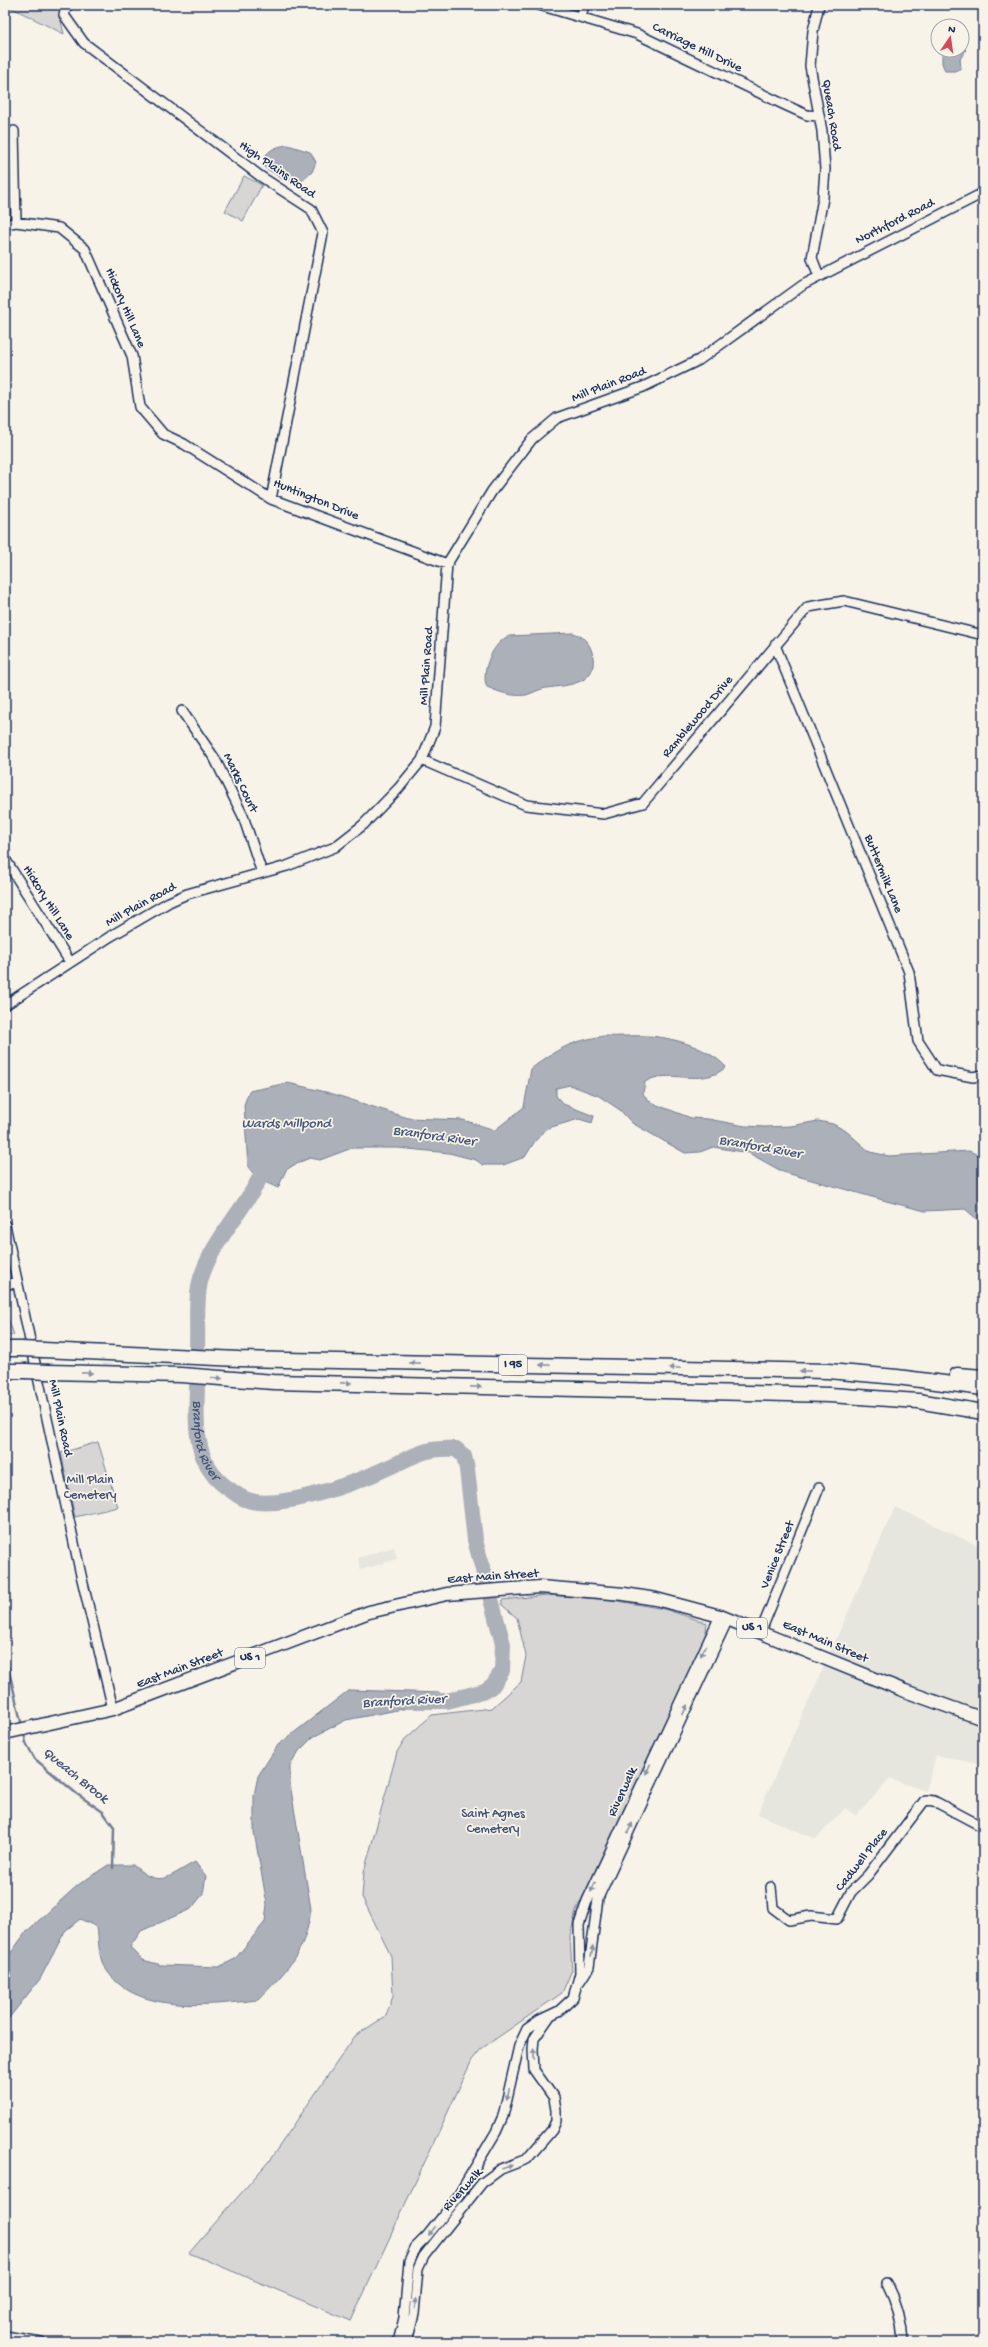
<svg xmlns="http://www.w3.org/2000/svg" width="988" height="2347" viewBox="0 0 988 2347" font-family="'Gochi Hand',sans-serif">
<rect width="100%" height="100%" fill="#f7f3e8"/>
<filter id="ink" filterUnits="userSpaceOnUse"><feTurbulence type="fractalNoise" baseFrequency=".025" numOctaves="2"/><feDisplacementMap in="SourceGraphic" scale="8" xChannelSelector="R" yChannelSelector="G"/><feConvolveMatrix kernelMatrix="1 2 1 2 8 2 1 2 1" color-interpolation-filters="sRGB"/></filter>
<g filter="url(#ink)">
<path fill="#e6e5de" d="M895 1507 983 1548V1765L936 1755 926 1791 890 1779 856 1816 845 1808 816 1839 758 1814Z
M394 1547 397 1559 361 1570 358 1558Z"/>
<path fill="#d7d6d4" stroke="#798299" d="M6 5H62L60 17 64 34Z
M244 176 262 185 243 221 225 211Z
M5 1310 14 1335H5Z
M98 1442 118 1507 75 1517 61 1453Z
M547 1595 612 1600 664 1609 707 1623 705 1637 576 1911 570 1936 572 1970 562 1993 481 2049 472 2060 351 2321 189 2253 269 2161 355 2036 386 2016 393 1996 391 1956 362 1897 364 1872 397 1752 405 1739 432 1715 492 1708 521 1682 526 1656 517 1618 502 1605V1600Z"/>
<path fill="#acb0b9" stroke="#727c95" d="M962 46 966 50 960 59 961 68 955 71H945L942 63V50H962Z
M288 145 310 152 316 162 312 172 301 182 284 180 264 167C261 152 276 146 288 145Z
M573 633C582 635 589 642 592 652 600 684 570 685 546 688 539 689 533 693 526 695 512 697 499 692 487 687 480 672 493 642 509 636Z
M604 1036C618 1037 633 1035 647 1036 673 1037 709 1048 726 1067 702 1089 668 1067 645 1082L643 1094 652 1103 691 1118 708 1119 745 1126 765 1127 791 1126 818 1121 833 1124 846 1131 870 1152 889 1156 969 1151 983 1157V1224L965 1209 925 1211 890 1202 783 1172 749 1153 713 1147 700 1152 685 1153 632 1123 620 1110 599 1096 570 1085 556 1088V1096L563 1104 594 1116 592 1123 579 1119 548 1128 535 1141 525 1157 503 1165H483L476 1160 449 1153 398 1148H352L320 1160 310 1158 297 1163 286 1170 278 1188 258 1179 248 1167 244 1105 249 1091 288 1083 330 1093 408 1118 463 1120 495 1130 524 1107 531 1069C556 1049 572 1041 604 1036Z
M349 1690 440 1693 423 1705 346 1720 313 1737 299 1751 290 1766V1784L311 1909C305 1954 288 1969 258 2000 210 2005 132 2016 104 1966 98 1956 99 1939 97 1927L80 1919 65 1931 40 1979 5 2023V1961L26 1932 78 1885 108 1865H133C160 1889 167 1877 195 1862L206 1876 203 1894 191 1909 141 1931 130 1947 143 1960 161 1965 219 1967 235 1959 265 1922 267 1904 254 1832V1795L258 1776 278 1745Z"/>
<g fill="none" stroke-linecap="round" stroke-linejoin="round">
<path stroke="#727c95" stroke-width="2.5" d="M5 1654 22 1726
M24 1733 26 1743 35 1759 77 1794 103 1812 114 1827 113 1868"/>
<g stroke="#acb0b9" stroke-width="16">
<path d="M197 1348C198 1325 195 1299 201 1278 215 1234 252 1204 267 1161"/>
<path id="s1" d="M197 1386C196 1426 193 1467 232 1491 236 1494 240 1497 245 1499 275 1513 358 1482 387 1468 415 1456 424 1447 456 1449L464 1456 467 1469 475 1540 503 1644 502 1671 493 1685 485 1691 447 1701H407"/>
</g>
<g stroke="#1b2f5e" stroke-width="12">
<path id="minor" d="M67 5 64 15 84 43 260 176 311 209 323 233 271 499
M539 5 637 34 785 105 807 115 818 116
M581 17 584 5
M14 131 16 222
M5 224 16 222 59 228 85 249 132 356 140 407 163 434 184 444 271 499 447 564
M819 276 812 258 823 198 825 169 822 131 810 66 813 31 819 5
M775 645 909 972 918 1041 937 1070 973 1077 983 1075
M182 711 215 759 243 816 262 873
M422 760 526 805 604 814 643 803 808 607 844 601 983 635
M5 859 70 962
M5 1005 111 936 169 902 187 894 287 866 335 847 363 825 398 789 422 760 435 727 447 564 492 491 532 439 557 418 643 387 699 360 803 285 983 193
M5 1225 81 1575 113 1709
M5 1284 17 1283
M761 1631 819 1488
M771 1887 773 1908 789 1920 811 1916 837 1919 851 1892 868 1875 925 1800 934 1801 983 1827
M580 1981 589 1967 598 1898 728 1619
M887 2283C897 2302 902 2321 903 2342
M5 2336 41 2342
M398 2342 404 2318 409 2262 416 2247 427 2236 455 2201 496 2132 503 2116 519 2046 527 2029 540 2020 559 2011 573 1998 580 1973 579 1925 587 1901 720 1616
M407 2342 414 2314 418 2269 424 2256 482 2183 501 2169 527 2159 552 2130 556 2121V2110L554 2098 534 2070 533 2049 534 2039 550 2016"/>
</g>
<g stroke="#1b2f5e" stroke-width="15">
<path id="major" d="M5 1733 113 1709 369 1612 447 1594 540 1587 624 1594 656 1599 720 1616 905 1691 983 1719"/>
</g>
<g stroke="#1b2f5e" stroke-width="17">
<path id="highway" d="M5 1349H21
M43 1350 239 1359 828 1371 897 1377 983 1388
M5 1371H25
M48 1372 181 1375 274 1382 830 1395 918 1401 983 1412
M957 1375 983 1377"/>
</g>
<use href="#minor" stroke="#f7f3e8" stroke-width="9"/>
<use href="#major" stroke="#f7f3e8" stroke-width="12"/>
<use href="#highway" stroke="#f7f3e8" stroke-width="14"/>
<g stroke="#1b2f5e" stroke-width="17" stroke-linecap="butt">
<path id="highway-bridge" d="M21 1349 43 1350
M25 1371 48 1372"/>
</g>
<use href="#highway-bridge" stroke="#f7f3e8" stroke-width="14"/>
</g>
<defs><path id="oneway-solid" d="M-6-.8H1V-3.2L6.5 0L1 3.2V.8H-6Z"/></defs>
<g fill="#8991a3">
<use href="#oneway-solid" transform="translate(415 1363) rotate(-179)"/>
<use href="#oneway-solid" transform="translate(545 1365) rotate(-179)"/>
<use href="#oneway-solid" transform="translate(675 1368) rotate(-179)"/>
<use href="#oneway-solid" transform="translate(805 1371) rotate(-179)"/>
<use href="#oneway-solid" transform="translate(87 1373) rotate(1)"/>
<use href="#oneway-solid" transform="translate(217 1378) rotate(4)"/>
<use href="#oneway-solid" transform="translate(346 1383) rotate(1)"/>
<use href="#oneway-solid" transform="translate(476 1387) rotate(1)"/>
<use href="#oneway-solid" transform="translate(703 1651) rotate(115)"/>
<use href="#oneway-solid" transform="translate(685 1710) rotate(-65)"/>
<use href="#oneway-solid" transform="translate(648 1769) rotate(115)"/>
<use href="#oneway-solid" transform="translate(630 1828) rotate(-65)"/>
<use href="#oneway-solid" transform="translate(593 1887) rotate(115)"/>
<use href="#oneway-solid" transform="translate(592 1951) rotate(-81)"/>
<use href="#oneway-solid" transform="translate(534 2054) rotate(-92)"/>
<use href="#oneway-solid" transform="translate(508 2094) rotate(103)"/>
<use href="#oneway-solid" transform="translate(507 2167) rotate(-19)"/>
<use href="#oneway-solid" transform="translate(432 2231) rotate(128)"/>
<use href="#oneway-solid" transform="translate(415 2304) rotate(-85)"/>
</g>
</g>
<g text-anchor="middle" dominant-baseline="central" stroke-width="3.5" stroke-linejoin="round" paint-order="stroke">
<g fill="#f7f3e8" stroke="#5d6a87" stroke-width="1">
<rect x="499" y="1355" width="28" height="20" rx="3"/>
<rect x="737" y="1618" width="30" height="20" rx="3"/>
<rect x="235" y="1648" width="30" height="20" rx="3"/>
</g>
<g font-size="12" font-weight="bold" fill="#1b2f5e">
<text x="513" y="1365">I 95</text>
<text x="752" y="1628">US 1</text>
<text x="250" y="1658">US 1</text>
</g>
<g font-size="13" fill="#1b2f5e" stroke="#f7f3e8">
<text transform="translate(697 48) rotate(26)">Carriage Hill Drive</text>
<text transform="translate(831 115) rotate(81)">Queach Road</text>
<text transform="translate(277 170) rotate(35)">High Plains Road</text>
<text transform="translate(895 222) rotate(-27)">Northford Road</text>
<text transform="translate(125 308) rotate(67)">Hickory Hill Lane</text>
<text transform="translate(609 385) rotate(-21)">Mill Plain Road</text>
<text transform="translate(316 500) rotate(22)">Huntington Drive</text>
<text transform="translate(427 666) rotate(-86)">Mill Plain Road</text>
<text transform="translate(698 717) rotate(-50)">Ramblewood Drive</text>
<text transform="translate(240 783) rotate(64)">Marks Court</text>
<text transform="translate(883 874) rotate(68)">Buttermilk Lane</text>
<text transform="translate(48 903) rotate(58)">Hickory Hill Lane</text>
<text transform="translate(141 905) rotate(-29)">Mill Plain Road</text>
<text transform="translate(60 1418) rotate(78)">Mill Plain Road</text>
<text transform="translate(778 1555) rotate(-68)">Venice Street</text>
<text transform="translate(493 1577) rotate(-4)">East Main Street</text>
<text transform="translate(825 1642) rotate(23)">East Main Street</text>
<text transform="translate(180 1669) rotate(-21)">East Main Street</text>
<text transform="translate(623 1792) rotate(-65)">Riverwalk</text>
<text transform="translate(862 1860) rotate(-52)">Cadwell Place</text>
<text transform="translate(463 2190) rotate(-48)">Riverwalk</text>
</g>
<g font-size="13" fill="#415076" stroke="#f7f3e8">
<text x="90" y="1480">Mill Plain<tspan x="90" dy="15">Cemetery</tspan></text>
<text x="493" y="1814">Saint Agnes<tspan x="493" dy="15">Cemetery</tspan></text>
</g>
<g font-size="14" font-style="italic" fill="#465679" stroke="#f7f3e8">
<text x="286" y="1124">Wards Millpond</text>
<text transform="translate(434 1137) rotate(8)">Branford River</text>
<text transform="translate(760 1148) rotate(10)">Branford River</text>
<text stroke="none"><textPath href="#s1" startOffset="56">Branford River</textPath></text>
<text transform="translate(404 1702) rotate(-3)">Branford River</text>
<text transform="translate(75 1776) rotate(39)">Queach Brook</text>
</g>
</g>
<rect width="988" height="2347" fill="none" stroke="#f7f3e8" stroke-width="20"/>
<rect x="10" y="10" width="968" height="2327" fill="none" stroke="#1b2f5e" stroke-width="1.5" filter="url(#ink)"/>
<g transform="translate(950 38) rotate(13)"><circle r="19" fill="#f7f3e8" stroke="#9fa5b1"/>
<path d="M0-3L7 15L0 10L-7 15Z" fill="#d1495b"/>
<text y="-6" font-size="11" font-weight="bold" text-anchor="middle" fill="#1b2f5e">N</text>
</g>
</svg>
